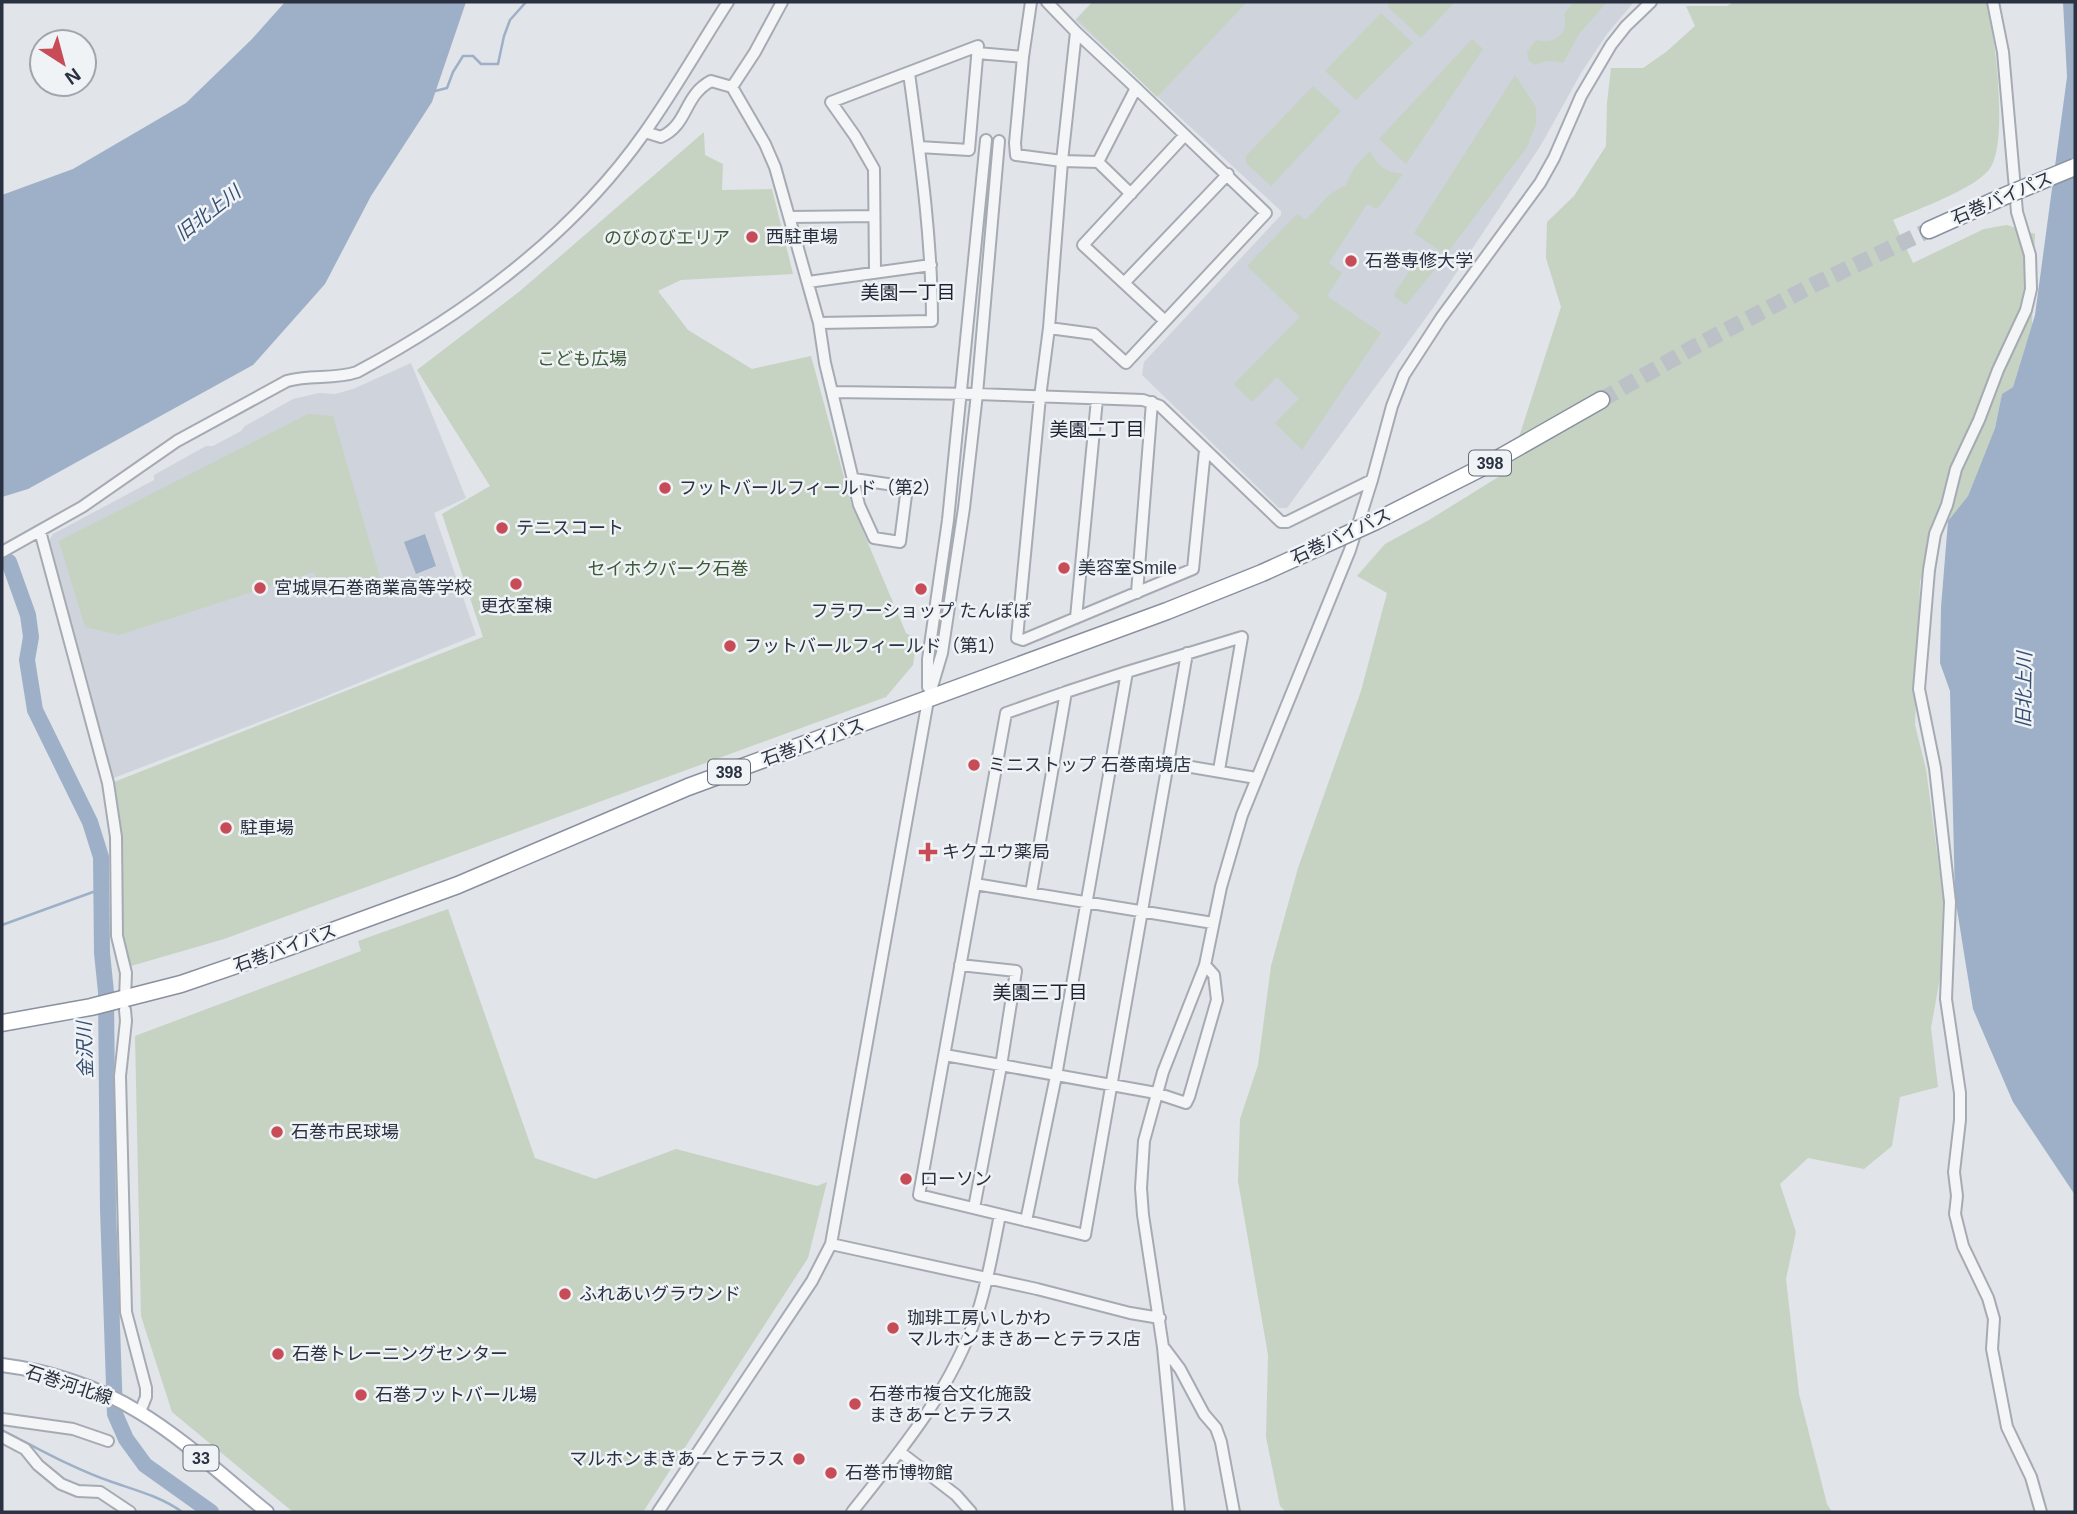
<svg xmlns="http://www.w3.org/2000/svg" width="2077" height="1514" viewBox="0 0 2077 1514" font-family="Helvetica,'Noto Sans JP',sans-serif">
<rect width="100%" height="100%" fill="#e1e4e9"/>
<path fill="#cfd3db" d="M1092 2H1634L1607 34 1581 73 1541 145 1433 308 1287 508H1279L1142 375 1144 362 1281 215V211L1075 20Z
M411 363 466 498 434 513 476 635 314 701 111 779 49 541 53 534 154 480V475L206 446H213L241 431 245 426 293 399 319 393 335 394 353 389Z"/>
<path fill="#c6d2c2" d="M1093 2H1247L1157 97 1077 19Z
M1391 2H1455L1421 38 1387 6Z
M1574 2H1607L1579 34 1563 63C1552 60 1545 60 1535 65L1529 61 1527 52 1536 40C1555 45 1570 33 1564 14Z
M1734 2H1988C1994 34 2010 148 1988 171 1971 190 1918 209 1893 220L1913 263 1984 229 2007 225 2035 234 2032 325 2013 387 2002 394 1995 428 1968 496 1948 521 1920 581 1915 725 1926 769 1943 898 1941 972 1931 1028 1938 1087 1900 1097 1892 1146 1864 1169 1808 1158 1780 1184 1796 1232 1786 1279 1799 1394 1827 1504 1832 1512H1286L1280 1506 1266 1437 1268 1355 1238 1181 1240 1119 1258 1065 1271 966 1298 868 1361 691 1387 593 1357 576 1385 544 1429 520 1508 471 1561 307 1546 258 1547 222 1574 196 1606 146 1607 103 1611 68H1643L1666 52 1695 26 1686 6H1727Z
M1381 13 1413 43 1356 100 1325 71Z
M1472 39 1483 49 1406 164 1379 139Z
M1515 75 1536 107V124L1527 147 1448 252 1443 253 1414 233Z
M1313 86 1341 111 1271 186 1246 163V156Z
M704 132 705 155 723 164 722 190 772 189 793 274 681 280 658 291 688 330 752 369 811 356 851 503 906 633 917 640 913 665 886 697 224 939 131 966 123 937 114 782 483 637 442 514 490 486 417 370 520 291Z
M1370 151C1378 166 1385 172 1403 174L1377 209 1367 204 1329 263 1342 273 1327 296 1381 333 1302 450 1275 423 1299 399 1277 377 1252 402 1234 384 1300 317 1247 266 1297 214 1306 220 1330 194 1346 185 1354 168Z
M1427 250 1438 257 1440 263 1406 305 1396 298 1394 294 1423 251Z
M308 414 333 416 380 578 325 597 314 572 119 635 85 627 59 541Z
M448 909 535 1158 595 1179 676 1149 817 1186 827 1182 808 1258 643 1512H293L172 1412 141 1316 135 1036 361 951 358 941Z"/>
<path fill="#9eb0c7" d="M285 2H466L432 102 371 196 325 284 253 365 28 489 2 497V195L73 169 186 103 251 40Z
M2063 2H2075V1195L2013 1102 1973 1009 1955 897 1950 691 1940 663 1941 607 1948 521 1968 496 1995 428 2002 394 2013 387 2035 315 2067 77Z
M425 534 436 566 416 574 404 542Z"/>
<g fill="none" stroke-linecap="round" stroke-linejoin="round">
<path stroke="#9eb0c7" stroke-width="2.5" d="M435 91 447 88 453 72 463 56H473L481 64H498L504 36 510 20 526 2
M2 925 93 892 101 891
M2 1430C37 1448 74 1469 112 1482 135 1490 162 1497 182 1512"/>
<path stroke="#9eb0c7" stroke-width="16" d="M9 562 28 615 31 637 27 660 35 710 90 822 101 857 102 953 106 992 108 1209 115 1414 126 1439 145 1465 211 1512"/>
<path stroke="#bcc0c7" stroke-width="16" stroke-dasharray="16 8" stroke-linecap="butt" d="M1601 400 1696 346 1813 285 1929 230"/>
<g stroke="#a6abb3" stroke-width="14">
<path id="minor" d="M1031 2 1023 57 1015 143 1016 155 1062 161 1098 162 1136 88
M1047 2 1076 32 1136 88 1266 213 1126 363 1094 334 1049 328
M1993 2 2003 52 2017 212 2030 255 2031 289 2026 310 1998 370 1979 420 1956 469 1947 505 1935 534 1929 570 1919 689 1935 768 1950 902 1946 999 1960 1093V1120L1954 1172 1957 1196 1955 1214 1963 1246 1988 1298 1994 1319 1992 1349 2007 1427 2031 1477 2041 1512
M1076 32 1062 161 1049 328 1040 397 1017 638 1023 640 1193 569 1205 450
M977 53 1023 57
M732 87 765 144 775 167 819 323 825 363 832 392 977 394 1143 400 1160 406 1281 522H1287L1372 480
M645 132 661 137C689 124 683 96 711 81L732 87 755 52 782 2
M1098 162 1131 194
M790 217 874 216
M875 272 874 169 855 136 831 102 978 46 969 150 919 147
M808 282 931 265
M1124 283 1228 174
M1165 321 1083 245 1185 135
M819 323 932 321C932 238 920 155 909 73
M832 392 859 505 874 538 900 542 907 487 854 479
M40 531 108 783 116 837 117 936 126 973 125 998
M2 552 82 507 177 441 287 381C310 374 334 380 357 372 467 313 572 236 645 132 675 90 700 45 728 2
M1137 593 1152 402
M1076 618 1097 399
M928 687V659L948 520 986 140
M1168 763 1187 653
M975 884 1006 713 1066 692
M1031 893 1066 692 1127 672
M1213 923 975 884 919 1195 1085 1235 1168 763 1256 778
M960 965 1016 971 1001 1066 974 1208
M125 1010 126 1021 120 1076 126 1312 146 1388V1397L140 1412
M945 1055 1156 1093 1186 1103 1189 1097 1217 1000 1214 975 1205 965
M1026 1221 1056 1076 1127 672 1242 637 1219 770
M831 1244 1037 1289 1130 1313 1160 1318
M1165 1349 1180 1369 1204 1414 1216 1428 1221 1442 1234 1512
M2 1419 73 1429 108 1441
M2 1437 25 1449 38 1465 61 1484 78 1491 100 1492 130 1512
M900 1452 956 1495 971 1512
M658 1512 812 1281 831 1244 928 700 942 653 964 508 977 394 999 141
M852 1512C902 1449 950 1392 977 1314 988 1283 993 1248 1000 1215
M1179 1512 1163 1347 1143 1215 1141 1188 1144 1141 1163 1072 1205 965 1221 887 1242 815 1350 550 1372 480 1392 406 1404 375 1441 318 1540 183 1554 158 1581 96 1611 45 1626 26 1651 2"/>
</g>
<g stroke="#a1a7b4" stroke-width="16">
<path id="major" d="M2 1365C49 1371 99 1387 139 1412 184 1439 226 1479 267 1512"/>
</g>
<g stroke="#89909f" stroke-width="19">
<path id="highway" d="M1929 230 2007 195
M1376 521 1485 466 1601 400
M2 1023 91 1007 181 984 286 948 458 885 688 787 1167 611 1262 573 1339 538"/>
</g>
<use href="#minor" stroke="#f3f5f7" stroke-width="10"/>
<use href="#major" stroke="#fff" stroke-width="12"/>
<use href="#highway" stroke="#fff" stroke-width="16"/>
<g stroke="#89909f" stroke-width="19" stroke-linecap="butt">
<path id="highway-bridge" d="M2007 195 2075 167
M1339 538 1376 521"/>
</g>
<use href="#highway-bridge" stroke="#fff" stroke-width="16"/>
</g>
<g fill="#c84c58" stroke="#f0f3f6" stroke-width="2.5">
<circle cx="752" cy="237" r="7"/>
<circle cx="1351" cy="261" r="7"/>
<circle cx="665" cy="488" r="7"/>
<circle cx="502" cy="528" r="7"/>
<circle cx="1064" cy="568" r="7"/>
<circle cx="516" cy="584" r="7"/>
<circle cx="260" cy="588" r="7"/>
<circle cx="921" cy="589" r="7"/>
<circle cx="730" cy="646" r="7"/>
<circle cx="974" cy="765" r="7"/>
<circle cx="226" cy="828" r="7"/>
<path d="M924.5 841.5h7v7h7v7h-7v7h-7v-7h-7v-7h7z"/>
<circle cx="277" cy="1132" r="7"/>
<circle cx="906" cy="1179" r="7"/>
<circle cx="565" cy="1294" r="7"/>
<circle cx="893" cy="1328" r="7"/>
<circle cx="278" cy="1354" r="7"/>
<circle cx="361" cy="1395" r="7"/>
<circle cx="855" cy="1404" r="7"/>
<circle cx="799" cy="1459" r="7"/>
<circle cx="831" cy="1473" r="7"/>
</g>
<g text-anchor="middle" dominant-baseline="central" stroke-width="5" stroke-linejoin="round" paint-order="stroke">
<g fill="#f0f3f6" stroke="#656b77" stroke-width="2">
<rect x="1469" y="450.5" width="42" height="25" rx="5"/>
<rect x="708" y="759.5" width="42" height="25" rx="5"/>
<rect x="183.5" y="1445.5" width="35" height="25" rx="5"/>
</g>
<g font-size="16" font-weight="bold" fill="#2a3140">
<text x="1490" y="463">398</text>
<text x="729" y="772">398</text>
<text x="201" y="1458">33</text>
</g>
<g font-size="18" fill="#2a3140" stroke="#f0f3f6">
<text transform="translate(2002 198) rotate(-23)">石巻バイパス</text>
<text transform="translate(1341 536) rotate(-25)">石巻バイパス</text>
<text transform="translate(813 742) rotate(-20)">石巻バイパス</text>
<text transform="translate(285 948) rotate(-20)">石巻バイパス</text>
<text transform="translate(69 1385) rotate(18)">石巻河北線</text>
</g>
<g font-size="18" fill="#2a3140" stroke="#f0f3f6" text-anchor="start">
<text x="766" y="237">西駐車場</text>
<text x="1365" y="261">石巻専修大学</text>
<text x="679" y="488">フットバールフィールド（第2）</text>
<text x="516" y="528">テニスコート</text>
<text x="1078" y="568">美容室Smile</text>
<text x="274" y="588">宮城県石巻商業高等学校</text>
<text x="516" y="606" text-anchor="middle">更衣室棟</text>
<text x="921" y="611" text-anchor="middle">フラワーショップ たんぽぽ</text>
<text x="744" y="646">フットバールフィールド（第1）</text>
<text x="988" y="765">ミニストップ 石巻南境店</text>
<text x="240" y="828">駐車場</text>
<text x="942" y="852">キクユウ薬局</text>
<text x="291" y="1132">石巻市民球場</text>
<text x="920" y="1179">ローソン</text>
<text x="579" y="1294">ふれあいグラウンド</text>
<text x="907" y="1318">珈琲工房いしかわ<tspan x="907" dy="21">マルホンまきあーとテラス店</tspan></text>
<text x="292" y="1354">石巻トレーニングセンター</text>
<text x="869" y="1394">石巻市複合文化施設<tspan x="869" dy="21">まきあーとテラス</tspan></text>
<text x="375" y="1395">石巻フットバール場</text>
<text x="785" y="1459" text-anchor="end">マルホンまきあーとテラス</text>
<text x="845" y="1473">石巻市博物館</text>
</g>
<g font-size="18" fill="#3d5b38" stroke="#f0f3f6">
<text x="667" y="238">のびのびエリア</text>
<text x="582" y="359">こども広場</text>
<text x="668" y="569">セイホクパーク石巻</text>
</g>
<g font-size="19" font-style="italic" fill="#364e72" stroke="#f0f3f6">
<text transform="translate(208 213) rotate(-38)">旧北上川</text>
<text transform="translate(2024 690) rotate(-89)">旧北上川</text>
<text transform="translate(85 1050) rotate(-92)">金沢川</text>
</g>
<g font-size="19" fill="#1c2231" stroke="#f0f3f6">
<text x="908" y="292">美園一丁目</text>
<text x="1097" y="429">美園二丁目</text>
<text x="1040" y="992">美園三丁目</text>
</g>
</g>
<rect width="2077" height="1514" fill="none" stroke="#2a3140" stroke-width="7"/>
<g transform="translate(63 63) rotate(144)"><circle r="33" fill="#f0f3f6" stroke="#a1a5ad" stroke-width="2"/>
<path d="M0-5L12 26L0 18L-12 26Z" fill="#c84c58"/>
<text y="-10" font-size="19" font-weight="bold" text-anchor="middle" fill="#2a3140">N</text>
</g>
</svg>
